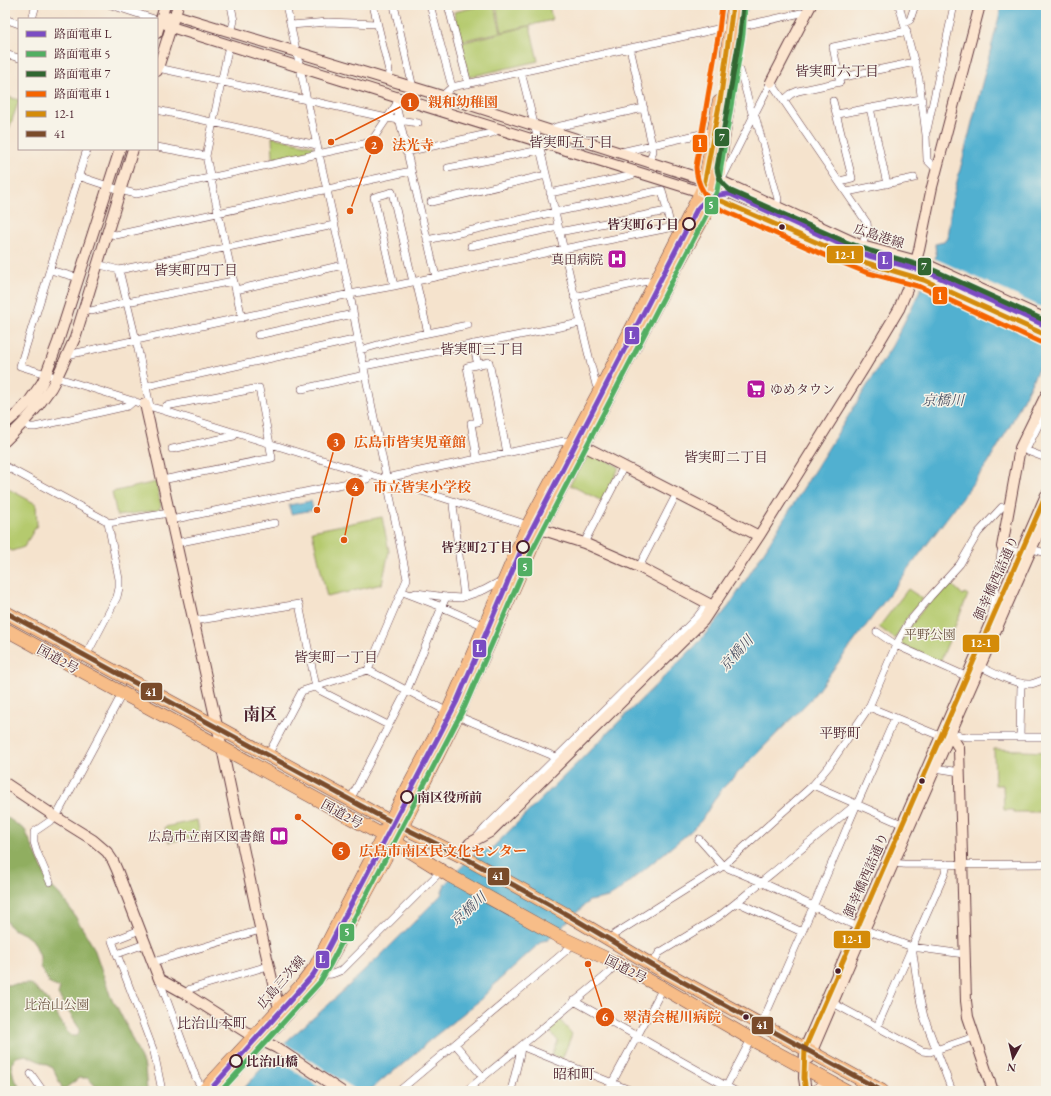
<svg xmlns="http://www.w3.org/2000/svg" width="1051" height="1096" viewBox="0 0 1051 1096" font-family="'EB Garamond','Noto Serif JP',serif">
<rect width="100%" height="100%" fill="#f7f3e8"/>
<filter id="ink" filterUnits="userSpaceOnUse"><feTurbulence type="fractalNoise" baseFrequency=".025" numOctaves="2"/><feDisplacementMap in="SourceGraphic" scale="8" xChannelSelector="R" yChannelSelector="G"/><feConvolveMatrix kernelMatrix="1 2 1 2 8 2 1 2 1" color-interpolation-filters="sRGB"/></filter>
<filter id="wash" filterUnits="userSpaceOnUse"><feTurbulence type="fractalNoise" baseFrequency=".012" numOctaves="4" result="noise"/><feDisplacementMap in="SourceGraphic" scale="16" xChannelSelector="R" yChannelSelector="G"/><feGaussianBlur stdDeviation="0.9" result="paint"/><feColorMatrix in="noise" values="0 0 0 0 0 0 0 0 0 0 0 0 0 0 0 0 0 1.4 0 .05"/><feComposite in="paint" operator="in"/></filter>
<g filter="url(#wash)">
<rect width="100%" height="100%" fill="#f5e3cd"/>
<path fill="#b5ca6e" stroke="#80744c" d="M485 5H494L501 32 461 41 454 12Z
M496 5H549L552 20 502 32Z
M530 26 538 61 469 77 460 43Z
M5 96 19 100 9 129 5 128Z
M272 137 313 146 314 150 313 152 278 160 273 157Z
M591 453 618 466V470L602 501 570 485 586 454Z
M156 482 161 505 160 508 158 510 117 516 112 492Z
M5 487 36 504 37 525 24 547 12 551 5 547Z
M382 517 389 551 382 584 327 597 312 531Z
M948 581 963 595 965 593 968 595 940 662 902 645 901 642C913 619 931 600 948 581Z
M908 589 923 599 908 616 895 639 879 627Z
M994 749 1022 750 1023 751 1046 752V810L1043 812H1014L1013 810H1004L1003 785H995Z
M197 820 200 836 169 842 165 827Z
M559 1019 572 1034 562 1059 552 1055 558 1041 547 1028Z"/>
<path fill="#90ae61" stroke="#6d6646" d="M5 816 25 830 49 884 60 895 72 911 94 948 111 998 116 1005 126 1025 145 1068 147 1091H100L88 1078H79L63 1090 53 1068 26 1055 16 1057 11 1065 14 1078 23 1091H5V985L31 984 47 999 68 1033 72 1036H77L79 1033V1028L58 995 60 988 50 984 40 967V957L37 949 34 942 24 934 11 928 5 919Z"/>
<path fill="#51b0d0" stroke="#4e687e" d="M1002 5H1046V353L1010 426 988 463 811 699 720 791 701 821 691 831 617 892 609 897 589 901 548 940 542 941 498 981 479 1001 425 1044 423 1047 397 1069 394 1070 369 1091H242L266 1063 289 1039 327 1006 377 959 441 895 445 884 479 849 486 850 492 848 696 645 715 623 729 606 756 564 892 346 914 303 936 256 935 244 944 242 947 238 952 201Z
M311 501 313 510 291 514 289 505Z"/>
<path fill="#f5e3cd" d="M934 258 1046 309V344L920 287Z
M283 1042 358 1091H325L271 1056Z"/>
</g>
<g filter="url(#ink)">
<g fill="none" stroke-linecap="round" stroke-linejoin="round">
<g stroke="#643c43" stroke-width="8">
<path id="street" d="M111 5 154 19
M231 5 234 21 231 32
M373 5 389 71 388 80
M394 5 413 88
M430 5 452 87
M448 5 468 84
M899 5 919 79 926 135 927 160 937 170
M5 19 19 24
M32 19 36 5
M904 23 910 20 915 5
M291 25 328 22 377 24
M740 25H747L801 13 806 14
M229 45 206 156 218 212 242 318
M630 48 652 145 653 151 649 163
M5 54 19 58
M733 66 740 70 753 117
M158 68 307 100 387 118 418 123
M521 72C548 176 570 281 596 385L600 390
M839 78 915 62
M442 96 452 87 731 26
M784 100 791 94 798 91 840 82 833 47 907 31
M833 101 852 178 840 181
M396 105 436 277
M870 108 887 184
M157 110 317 145
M754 114 756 119 778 199 776 207
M837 114 921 99
M927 130 954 5
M549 131 556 127 644 108
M157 147 206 156
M87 149 20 366 387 480 528 525
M406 152 492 133 500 129
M621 152 714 131
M448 168 540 150
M78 176 120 190 136 194 368 143 373 139 396 105 398 97
M721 181 753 117 771 82 867 223C869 230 864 239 862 246
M847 192 914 178
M550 193 625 177 632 175 637 172
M431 202 546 175
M559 232 667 211
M107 233 116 235 411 171
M427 240 555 212 662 190 671 228
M471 246 558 227
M97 264 119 270 334 225
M50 270 79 278
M119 270 136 340 150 406
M416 281 428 333
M394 286 374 197 392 192 413 282
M236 290 343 265
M574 297 647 281 654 285
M84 309 91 311 127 302 233 281
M258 335 353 314
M473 344 478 365
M360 350 398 339 468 325
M67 355 350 294 394 286 563 249 674 227 681 232
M364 366 580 323
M146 386 358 339
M302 389 365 375
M23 423 30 427H35L128 406 134 401
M172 449 234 436 235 433
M1022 449 1046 458
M1026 450 1046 410
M477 459 471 423 478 422 467 367 489 362 507 453
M5 466 105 520 108 523 119 579V588L117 597 86 656
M162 480 272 458 270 447V444L259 388 166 406 164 410
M387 480 391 477 564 441H573
M454 502 453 505 464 597
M171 520 367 479 371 475
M108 523 169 513
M176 543 275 523
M584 543 624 466
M639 567 677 493
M403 592 442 607 487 627
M411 595 416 593 446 597 461 598 484 590 497 583 502 585
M991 615 1002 547 1021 553 1032 549 1046 553
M193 621 299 604 316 687 321 691 388 725
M877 632 896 645 970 678
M977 665C992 672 1014 685 1031 684 1036 683 1041 680 1046 679
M368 670 448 712 556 757
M869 707 940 736 950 734 967 737H1046
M1020 737 1021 683
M268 755 302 691 368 670 407 579 358 339 350 294 286 5
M935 768 960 772
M813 785 906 826
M350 800 407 690 446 597
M478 836 486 827 643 672 698 616 708 603
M699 839 723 866 761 882 858 927 912 947 964 954
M891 861C900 866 917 864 928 864 967 865 1007 864 1046 864
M947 864 945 873 912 947 919 995 924 1017 952 1091
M50 882 37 852 34 842V832L56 817 122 694
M737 902 802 932
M140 930 112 941 154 1052 162 1091
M610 940 615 934 723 866 813 785 829 766 869 707 896 645 909 622 930 597 960 564 978 533 1002 507H1009
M117 954 142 945
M153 962 260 930
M652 965 659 953 718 917 737 902 855 805
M321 972C329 977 335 973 342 970L442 870
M159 979 196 1078 203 1090
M186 994 190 989 268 966
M574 1001 735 1091
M833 1003 922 1051 930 1052 974 1037
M761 1025 813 907 857 804 895 718
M877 1027 912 947
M455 1044 483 1077
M31 1074 43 1091
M399 1091 568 949 573 943
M466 1091 521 1046 609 973 616 963
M511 1091 520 1054 521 1046 632 1091
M609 1091 612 1083 663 988
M724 1091 751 1039"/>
</g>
<g stroke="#643c43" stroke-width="12">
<path id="secondary" d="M161 21 171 27 701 192 857 260 924 280 1046 335
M161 21 175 15 442 96 705 180H717L721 181 862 246 917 261 930 266 1046 319
M157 33 165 5
M157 71 178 5
M771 82 811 5
M145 404 222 748 259 923 277 1001 283 1019
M5 424 18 413 30 400 42 383 46 374 58 342 120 149
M5 441 23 423 38 406 51 388 57 377 75 338 133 149
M578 443 759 536
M534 527 584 543 639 567 713 606
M1002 547 1020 448 1046 395
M950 734 959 748 966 1001 968 1017 993 1091
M5 783 56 817 93 840 107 852 113 861 117 870 159 979 186 994 252 1036 277 1048 341 1091
M460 856 470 843 490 832 703 621 759 536 865 366 899 309 908 287 912 276 919 250 932 187 980 5
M809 1058 861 937 1046 516
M806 1091 804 1078 805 1048 1046 495
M815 1091C822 1085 827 1084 837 1086"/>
</g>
<g stroke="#643c43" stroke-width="12">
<path id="primary" d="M202 1091 301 984 314 967 382 836
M218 1091 313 987 323 974 395 842"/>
</g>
<g stroke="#643c43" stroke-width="14">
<path id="highway" d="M727 53 733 11
M5 612 206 721 376 814 467 859 573 918 652 965 882 1091
M5 629 395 842 450 876 556 935 573 943 616 963 663 988 751 1039 847 1091
M386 829 439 729 450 707 528 525 600 390 681 232 701 192 705 180 719 102
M398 835 457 716 540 529 675 269 707 211 713 196 717 180 739 33 742 5"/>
</g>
<use href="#street" stroke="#fff" stroke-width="7"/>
<use href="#secondary" stroke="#fce5cf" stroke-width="10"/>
<use href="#primary" stroke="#f7bd88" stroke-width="11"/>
<use href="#highway" stroke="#f7bd88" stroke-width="13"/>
<g stroke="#f7f3e8" stroke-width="8">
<path id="bus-1" d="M701 192 857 260 924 280 1046 335
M701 192 705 180 721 95 733 5
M806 1091 804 1078 805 1048 1046 495"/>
</g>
<g stroke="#f7f3e8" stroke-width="8">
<path id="bus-2" d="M5 612 376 814 467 859 573 918 652 965 882 1091"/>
</g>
<use href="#bus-1" stroke="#d48b09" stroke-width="5"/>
<use href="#bus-2" stroke="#7a4b2a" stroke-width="5"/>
<g stroke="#f7f3e8" stroke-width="8">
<path id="tram-1" d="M209 1091 313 975 322 960 457 701 523 546 697 209C706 198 716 194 730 194L844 246 869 256 927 272 1046 326"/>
</g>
<g stroke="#f7f3e8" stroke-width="8">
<path id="tram-2" d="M221 1091 320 982 330 965 465 706 532 551 711 206 717 191 743 34 745 5"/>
</g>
<g stroke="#f7f3e8" stroke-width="8">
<path id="tram-3" d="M743 6 740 34 717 168C718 179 723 185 731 191L846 242 871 251 929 268 1046 321"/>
</g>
<g stroke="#f7f3e8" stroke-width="8">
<path id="tram-4" d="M722 5 719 31 696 167C697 186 706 200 722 210L838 261 865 272 921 287 1040 342"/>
</g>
<use href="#tram-1" stroke="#7b4cc2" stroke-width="5"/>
<use href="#tram-2" stroke="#52ae62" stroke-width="5"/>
<use href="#tram-3" stroke="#316631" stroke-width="5"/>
<use href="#tram-4" stroke="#f56400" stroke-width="5"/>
</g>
</g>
<defs>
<g id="hospital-square" transform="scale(1)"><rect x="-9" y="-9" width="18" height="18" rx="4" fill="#b5179e" stroke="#f7f3e8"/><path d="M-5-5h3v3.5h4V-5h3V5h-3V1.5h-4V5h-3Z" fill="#fff"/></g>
<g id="supermarket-square" transform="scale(1)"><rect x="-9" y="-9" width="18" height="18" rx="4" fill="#b5179e" stroke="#f7f3e8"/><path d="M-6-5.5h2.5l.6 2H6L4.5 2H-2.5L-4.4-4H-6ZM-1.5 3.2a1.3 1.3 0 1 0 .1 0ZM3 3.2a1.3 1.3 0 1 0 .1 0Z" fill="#fff"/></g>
<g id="library-square" transform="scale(1)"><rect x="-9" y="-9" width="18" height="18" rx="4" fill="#b5179e" stroke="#f7f3e8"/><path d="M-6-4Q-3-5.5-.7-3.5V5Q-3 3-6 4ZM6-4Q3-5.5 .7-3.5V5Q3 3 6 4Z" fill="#fff"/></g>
</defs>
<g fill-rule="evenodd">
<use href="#hospital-square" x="617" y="259"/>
<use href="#supermarket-square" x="756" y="389"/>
<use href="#library-square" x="279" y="836"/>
</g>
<g fill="#f7f3e8" stroke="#4a1f2b" stroke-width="2">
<circle cx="689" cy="224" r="6"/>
<circle cx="523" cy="547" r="6"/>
<circle cx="407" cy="797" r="6"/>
<circle cx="236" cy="1061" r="6"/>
</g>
<g fill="#4a1f2b" stroke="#f7f3e8" stroke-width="1.5">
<circle cx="782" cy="227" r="3.5"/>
<circle cx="922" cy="781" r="3.5"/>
<circle cx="838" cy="971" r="3.5"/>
<circle cx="746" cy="1017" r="3.5"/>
</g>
<g text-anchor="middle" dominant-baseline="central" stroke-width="3" stroke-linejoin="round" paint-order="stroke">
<g font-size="13" font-weight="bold" fill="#4a1f2b" stroke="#f7f3e8" text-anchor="end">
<text x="679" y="224">皆実町6丁目</text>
<text x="513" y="547">皆実町2丁目</text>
<text x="417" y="797" text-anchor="start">南区役所前</text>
<text x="246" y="1061" text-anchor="start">比治山橋</text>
</g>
<g font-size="13" fill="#4a1f2b" stroke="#f7f3e8">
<text transform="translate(879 236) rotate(18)">広島港線</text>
<text transform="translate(996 578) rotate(-66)">御幸橋西詰通り</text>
<text transform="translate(58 659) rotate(29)">国道2号</text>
<text transform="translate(342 814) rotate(29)">国道2号</text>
<text transform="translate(866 875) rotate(-66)">御幸橋西詰通り</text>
<text transform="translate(626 969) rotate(27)">国道2号</text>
<text transform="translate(281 982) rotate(-49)">広島三次線</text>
</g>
<g font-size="13" fill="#4a1f2b" stroke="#f7f3e8" text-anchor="end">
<text x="603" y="259">真田病院</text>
<text x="770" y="389" text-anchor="start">ゆめタウン</text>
<text x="265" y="836">広島市立南区図書館</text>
</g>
<g font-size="13" fill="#6a523f" stroke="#f7f3e8">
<text x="930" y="634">平野公園</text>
<text x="57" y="1004">比治山公園</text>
</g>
<g font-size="14" fill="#4a1f2b" stroke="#f7f3e8">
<text x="837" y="71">皆実町六丁目</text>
<text x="571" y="142">皆実町五丁目</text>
<text x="196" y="270">皆実町四丁目</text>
<text x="482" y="349">皆実町三丁目</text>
<text x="726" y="457">皆実町二丁目</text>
<text x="336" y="657">皆実町一丁目</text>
<text x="840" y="733">平野町</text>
<text x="212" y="1023">比治山本町</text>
<text x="574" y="1074">昭和町</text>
</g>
<g font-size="14" font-style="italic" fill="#4c5265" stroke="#f7f3e8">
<text x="943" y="400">京橋川</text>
<text transform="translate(736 653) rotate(-48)">京橋川</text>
<text transform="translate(468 909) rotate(-42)">京橋川</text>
</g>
<g font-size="17" font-weight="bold" fill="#4a1f2b" stroke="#f7f3e8">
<text x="260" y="714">南区</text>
</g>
</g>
<path fill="none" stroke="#e0560e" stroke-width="1.5" d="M331 142L410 102M350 211L374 145M317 510L336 442M344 540L355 487M298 817L341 851M588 964L605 1017"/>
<g fill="#e0560e" stroke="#f7f3e8" stroke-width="1.5">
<circle cx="331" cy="142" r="4"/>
<circle cx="350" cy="211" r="4"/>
<circle cx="317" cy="510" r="4"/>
<circle cx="344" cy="540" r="4"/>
<circle cx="298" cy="817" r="4"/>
<circle cx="588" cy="964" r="4"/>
<circle cx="410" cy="102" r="10"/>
<circle cx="374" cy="145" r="10"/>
<circle cx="336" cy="442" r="10"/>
<circle cx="355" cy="487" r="10"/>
<circle cx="341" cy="851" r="10"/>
<circle cx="605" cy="1017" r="10"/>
</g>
<g font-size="12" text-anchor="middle" font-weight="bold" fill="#fff">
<text x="410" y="107">1</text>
<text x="374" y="149">2</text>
<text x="336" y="446">3</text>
<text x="355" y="491">4</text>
<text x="341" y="855">5</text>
<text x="605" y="1021">6</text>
</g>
<g font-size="14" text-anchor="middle" font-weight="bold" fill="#e0560e" stroke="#f7f3e8" stroke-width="3" stroke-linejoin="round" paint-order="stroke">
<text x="463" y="107">親和幼稚園</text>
<text x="413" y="150">法光寺</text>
<text x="410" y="447">広島市皆実児童館</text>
<text x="422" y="492">市立皆実小学校</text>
<text x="443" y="856">広島市南区民文化センター</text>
<text x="672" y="1022">翠清会梶川病院</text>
</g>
<g stroke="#f7f3e8" stroke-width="1.5">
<rect x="714" y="128" width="16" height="19" rx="4" fill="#316631"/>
<rect x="692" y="134" width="16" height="19" rx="4" fill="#f56400"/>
<rect x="704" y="196" width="15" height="19" rx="4" fill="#52ae62"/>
<rect x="826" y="245" width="38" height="19" rx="4" fill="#d48b09"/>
<rect x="877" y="251" width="16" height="19" rx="4" fill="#7b4cc2"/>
<rect x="917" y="257" width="15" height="19" rx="4" fill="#316631"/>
<rect x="932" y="286" width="16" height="19" rx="4" fill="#f56400"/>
<rect x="624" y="326" width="16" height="19" rx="4" fill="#7b4cc2"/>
<rect x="517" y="557" width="16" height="20" rx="4" fill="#52ae62"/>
<rect x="962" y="634" width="38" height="19" rx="4" fill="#d48b09"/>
<rect x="472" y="639" width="15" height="19" rx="4" fill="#7b4cc2"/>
<rect x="140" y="682" width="23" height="19" rx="4" fill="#7a4b2a"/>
<rect x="487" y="867" width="23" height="19" rx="4" fill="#7a4b2a"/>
<rect x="339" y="923" width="16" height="19" rx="4" fill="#52ae62"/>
<rect x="833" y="930" width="38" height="19" rx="4" fill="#d48b09"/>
<rect x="315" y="950" width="15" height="19" rx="4" fill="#7b4cc2"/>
<rect x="751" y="1016" width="23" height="19" rx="4" fill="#7a4b2a"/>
</g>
<g font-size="11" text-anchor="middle" font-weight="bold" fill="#fff">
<text x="722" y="141">7</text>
<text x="700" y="147">1</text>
<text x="711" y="209">5</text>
<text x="845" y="259">12-1</text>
<text x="885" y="264">L</text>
<text x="924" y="270">7</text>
<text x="940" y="300">1</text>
<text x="632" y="339">L</text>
<text x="525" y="571">5</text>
<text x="981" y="647">12-1</text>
<text x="479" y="652">L</text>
<text x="151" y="696">41</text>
<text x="498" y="880">41</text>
<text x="347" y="936">5</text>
<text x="852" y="943">12-1</text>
<text x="322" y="963">L</text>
<text x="762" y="1029">41</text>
</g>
<rect width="1051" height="1096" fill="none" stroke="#f7f3e8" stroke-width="20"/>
<rect x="18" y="18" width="140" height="132" fill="#f7f3e8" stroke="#b29e9c"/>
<rect x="26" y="31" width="20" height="6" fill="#7b4cc2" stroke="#b29e9c"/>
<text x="54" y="38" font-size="12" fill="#4a1f2b">路面電車 L</text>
<rect x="26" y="51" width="20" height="6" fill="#52ae62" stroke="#b29e9c"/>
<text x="54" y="58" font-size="12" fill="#4a1f2b">路面電車 5</text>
<rect x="26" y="71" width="20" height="6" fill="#316631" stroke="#b29e9c"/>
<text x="54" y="78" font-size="12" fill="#4a1f2b">路面電車 7</text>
<rect x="26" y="91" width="20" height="6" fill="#f56400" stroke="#b29e9c"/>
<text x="54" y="98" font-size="12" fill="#4a1f2b">路面電車 1</text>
<rect x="26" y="111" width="20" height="6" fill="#d48b09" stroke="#b29e9c"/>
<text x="54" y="118" font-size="12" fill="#4a1f2b">12-1</text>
<rect x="26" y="131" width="20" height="6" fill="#7a4b2a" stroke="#b29e9c"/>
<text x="54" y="138" font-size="12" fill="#4a1f2b">41</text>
<g transform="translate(1013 1058) rotate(188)" stroke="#f7f3e8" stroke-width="3" paint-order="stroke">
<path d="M0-3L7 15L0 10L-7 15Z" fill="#4a1f2b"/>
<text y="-6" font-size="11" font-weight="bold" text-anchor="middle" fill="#4a1f2b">N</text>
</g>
</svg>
